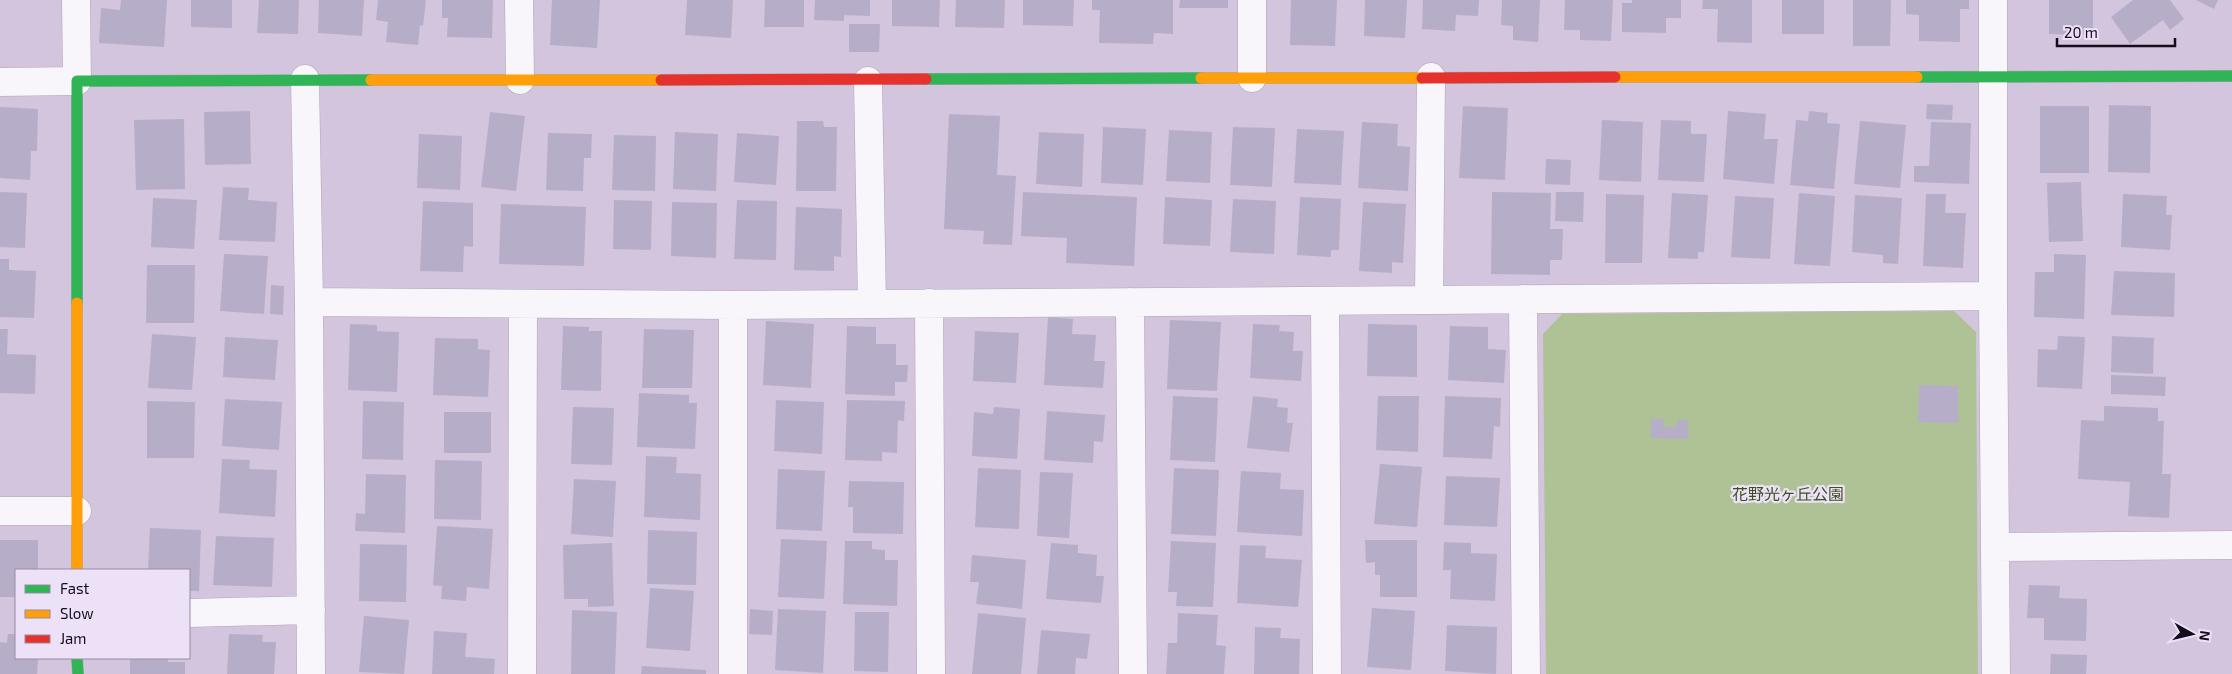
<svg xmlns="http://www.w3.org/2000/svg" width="2232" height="674" viewBox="0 0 2232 674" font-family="'Exo 2','Noto Sans JP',sans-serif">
<rect width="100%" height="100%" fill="#d2c5dd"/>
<path fill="#afc296" d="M1954 311 1976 332 1978 674H1546L1543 334 1562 314Z"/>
<path fill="#b6aec9" d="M121 0H167L164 47 99 43 101 8 120 10Z
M191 0H232V28L191 27Z
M259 0H299L298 34 257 33Z
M319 0H364L362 36 318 33Z
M378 0H426L423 26 420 25 418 45 386 42 388 22 376 20Z
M442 0H493L492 38 447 37 448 18H442Z
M552 0H600L597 48 550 45Z
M687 0H733L731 38 685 35Z
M765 0H804V27H764Z
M815 0H870V16L844 15V21L814 20Z
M892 0H940L939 27 892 26Z
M956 0H1005L1004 28 955 27Z
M1023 0H1074L1073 26 1023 25Z
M1092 0H1173V34L1154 33 1153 44 1099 43 1100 10H1092Z
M1180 0H1228V8H1179Z
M1291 0H1337L1335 46 1290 45Z
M1365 0H1407L1405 38 1364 36Z
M1423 0H1479L1478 16 1456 15 1455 31 1422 29Z
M1502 0H1540L1538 42 1513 40V26L1501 25Z
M1565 0H1613L1611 41 1580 40V30H1564Z
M1632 0H1681V18H1666V33L1622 32V3H1632Z
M1703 0H1752V43L1717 42 1718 9H1702Z
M1782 0H1824V34H1782Z
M1853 0H1891L1890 46H1853Z
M1906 0H1969V9H1960V42L1919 41V15L1906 14Z
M2049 0H2093V35L2049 34Z
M2133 0H2170L2184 19 2170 30 2163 20 2130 44 2111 17Z
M2196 0H2218L2214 9Z
M849 24H880L879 52H849Z
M1927 104 1953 105 1952 120 1926 119Z
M2109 105 2151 106 2150 173 2108 172Z
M1463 106 1508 108 1505 180 1459 178Z
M2040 106H2089V173H2040Z
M0 107 38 109 37 151H31L30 180 0 178Z
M250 111 251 164 205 165 204 112Z
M1728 111 1766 114 1764 139H1778L1774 184 1723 179Z
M1809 111 1828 113 1827 123 1840 124 1834 189 1790 185 1796 120 1808 121Z
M490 112 525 116 516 191 481 187Z
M949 114 1000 116 997 175 1016 176 1012 245 983 244 984 231 944 229Z
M184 119 185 189 136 190 134 120Z
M1602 120 1643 122 1641 182 1599 180Z
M1661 120 1691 121V134H1707L1704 182 1658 180Z
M797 121H823L824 127H837L836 191H796Z
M1860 121 1906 125 1900 188 1854 184Z
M1362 122 1398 124 1397 146 1410 147 1408 191 1358 188Z
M1931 122 1971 123 1969 184 1914 182V166H1929Z
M1103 127 1146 129 1143 185 1101 183Z
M1233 127 1275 128 1272 187 1230 185Z
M1297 129 1344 131 1341 185 1294 183Z
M1169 130 1212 132 1210 183 1166 181Z
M675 132 718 134 716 191 673 189Z
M1039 132 1084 134 1082 187 1036 184Z
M548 133 592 134 591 158H584L583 191 546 190Z
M737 133 779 136 776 185 734 182Z
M419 134 462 136 460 190 417 188Z
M614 135 656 136 655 191 612 190Z
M1546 159 1571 160 1570 185 1545 184Z
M2081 182 2083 241 2049 242 2047 183Z
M223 187 249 188 248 200 277 202 275 242 219 240Z
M0 192 27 193 25 248 0 247Z
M1023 192 1137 197 1134 266 1066 263 1067 238 1021 236Z
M1492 192 1551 193 1550 229H1563L1562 260H1550V275L1491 274Z
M1556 192H1584L1583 222 1555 221Z
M1672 193 1708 195 1704 252H1698V259L1668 258Z
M1799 193 1835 196 1830 266 1794 264Z
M1606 194 1644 195 1642 263H1605Z
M1926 194H1946L1945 213H1966L1963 268 1923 266Z
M2123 194 2167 196 2166 215H2172L2170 250 2121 247Z
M1855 195 1902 198 1898 264 1883 263V255L1852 252Z
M1735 196 1774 198 1770 259 1731 257Z
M1165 197 1212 200 1210 246 1163 244Z
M1300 197 1341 199 1339 250H1331V257L1297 255Z
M153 198 197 200 194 249 151 247Z
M1233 199 1276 201 1274 254 1230 252Z
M614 200 652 201 651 250 613 249Z
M737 200 777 201 776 260 734 259Z
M423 201 473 203V247L464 246 463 272 420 271Z
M672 202 717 203 716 258 671 256Z
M1363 202 1406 204 1403 263 1392 262V273L1359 271Z
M501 204 586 207 584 266 499 264Z
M796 207 842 209 841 257 834 256V271L794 270Z
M224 254 268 256 264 314 220 311Z
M2054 254 2086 255 2084 319 2034 317 2035 272H2054Z
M0 259H9V270L36 271 34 318 0 317Z
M147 265H195L194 323H146Z
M2114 271 2175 273 2174 317 2111 315Z
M271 285 284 286 283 315 270 314Z
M1048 317 1073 319 1072 334 1096 335 1094 361H1105L1103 388 1044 385Z
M1170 320 1221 322 1217 391 1167 389Z
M766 321 814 324 811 388 763 385Z
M350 324 377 325V331L399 332 397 392 348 390Z
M1253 324 1280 325 1279 331 1294 332 1293 351H1303L1301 381 1250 378Z
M1368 324 1417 325V377L1367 376Z
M563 326 589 327V331H602L601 391 561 390Z
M847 326 876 327V344H896V365H908L907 382H895V396L845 394Z
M1450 326 1488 327V349L1506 350 1504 383 1448 380Z
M0 329H8L7 354 36 355 35 394 0 393Z
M644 329 694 330 692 388H642Z
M975 331 1019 333 1016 383 973 381Z
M152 334 196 337 192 390 148 388Z
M2058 336 2085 337 2082 389 2037 387 2038 349 2057 350Z
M2112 336 2154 338 2153 374 2111 372Z
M225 337 278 340 275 380 223 377Z
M435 338 478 339V349L490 350 488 397 433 395Z
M2111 375 2166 377 2165 396 2111 394Z
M1919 385 1958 386V423L1918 422Z
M639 393 689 395V403H697L695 449 637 447Z
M1173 396 1218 398 1215 462 1170 460Z
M1253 396 1278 399 1277 407 1288 408 1287 423H1293L1289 452 1247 448Z
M1378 396H1419L1418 452 1376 450Z
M1445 396 1501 398 1500 427 1494 426 1492 459 1443 457Z
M225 399 282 402 279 450 222 446Z
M776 400 824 402 822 454 774 451Z
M847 400 905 401 904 421 898 420 897 453 882 452V461L845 460Z
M147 401 195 402 194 458H147Z
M363 401 404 402 403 460 362 459Z
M2104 406 2158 408V421H2164L2162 474H2171L2169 518 2128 516 2130 482 2078 479 2081 420 2104 421Z
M573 407 614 408 612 465 571 464Z
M994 407 1020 409 1017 459 972 456 974 412 993 414Z
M1047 411 1105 415 1103 442 1094 441 1093 463 1044 460Z
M444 412H491V453H444Z
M1651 419H1664L1663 427H1677V420H1688V439L1651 438Z
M646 456 677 457 676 473 701 474 700 520 644 517Z
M222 459 250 460 249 469 277 470 275 517 219 513Z
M435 460 482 461 481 520 434 519Z
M1380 464 1422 467 1417 527 1374 524Z
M978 468 1021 470 1019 529 975 527Z
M1174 468 1219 470 1216 536 1171 534Z
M778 469 825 471 822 531 776 529Z
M1241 471 1281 473 1280 489 1304 490 1302 536 1237 532Z
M1040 472 1073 473 1069 538 1037 536Z
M366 474 406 475 405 533 355 531 356 513 365 514Z
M1446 476 1500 478 1497 527 1444 525Z
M574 479 616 481 613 537 571 534Z
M849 481 904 482 903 534 853 533V507H848Z
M437 526 493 529 489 589 467 587 466 601 441 599 442 586 433 585Z
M150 528 201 530 199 591H189V570H148Z
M648 530 697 532 696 585 647 584Z
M216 536 274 538 272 587 213 585Z
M781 539 827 541 824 599 778 597Z
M0 540H38V570H16V597H0Z
M1365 540H1417V597H1380V575H1375V562L1366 563Z
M845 541H872V549L885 550V560H898L897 606 843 604Z
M1171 541 1216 543 1213 607 1176 606 1177 592H1168Z
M1444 542 1471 543V553L1497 554 1495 601 1450 599 1451 570H1443Z
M612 543 614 606 588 607V599H564L563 545Z
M1051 543 1078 545V553L1097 555 1096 576H1104L1101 603 1046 599Z
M360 544 407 545 406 602 359 601Z
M1240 545 1266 546 1265 558 1302 560 1298 607 1237 603Z
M972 555 1026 560 1022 609 976 604 979 582H970Z
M2029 585 2060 586 2059 598 2087 599 2086 641 2044 640V618H2027Z
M650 588 694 591 690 651 646 648Z
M1372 608 1415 611 1411 670 1367 667Z
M750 609 773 611 772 635 749 634Z
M778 609 826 611 823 673 775 670Z
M572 610 617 612 615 674H571Z
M855 612H889L888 672 854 671Z
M978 613 1026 618 1021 674H972Z
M1178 613 1218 615 1216 645 1226 646 1224 674H1166L1168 643H1177Z
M364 616 409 620 404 674 359 672Z
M1447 625 1497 627 1496 674 1445 671Z
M1255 627 1281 628 1280 638 1300 639 1299 674H1254Z
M1041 630 1090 634 1087 659 1076 658 1075 674H1037Z
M434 631 467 633 465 657 495 659 494 674H432Z
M8 634H16V658H38L37 674H0V642L7 643Z
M229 634 263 635 262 642H276L274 674H227Z
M2051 654 2087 655 2086 674H2050Z
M130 658H168V662H185V674H130Z
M642 666 706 670V674H641Z"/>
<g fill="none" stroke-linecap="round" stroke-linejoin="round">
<g stroke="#b0a5b7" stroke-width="29">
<path id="street" d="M519 0 520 80
M1252 78V0
M305 79 309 302 311 674
M868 81 872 304
M0 82 77 81 76 0
M1993 296 1996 674
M1523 299 1526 674
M1429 300 1431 77
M1325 301 1327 674
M309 302 733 305 1993 296V0
M1130 302 1133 674
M929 303 931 674
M733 305V674
M0 511H77
M1995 547 2232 545
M189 613 311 610
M522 674 523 304"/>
</g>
<g stroke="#b0a5b7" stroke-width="12">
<path id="fast" d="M1917 77 2232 76
M926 79 1201 78
M77 303V81L371 80
M77 658 78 674"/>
</g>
<g stroke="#b0a5b7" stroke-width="12">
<path id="slow" d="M1615 77H1917
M1201 78H1422
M371 80H661
M77 303V570"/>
</g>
<g stroke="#b0a5b7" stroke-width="12">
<path id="jam" d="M1422 78 1615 77
M661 80 926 79"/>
</g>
<use href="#street" stroke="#f8f6fa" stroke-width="28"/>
<use href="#fast" stroke="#30b455" stroke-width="11"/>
<use href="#slow" stroke="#ff9f0a" stroke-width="11"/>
<use href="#jam" stroke="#e5322d" stroke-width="11"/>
</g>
<g text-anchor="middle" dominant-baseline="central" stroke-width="4.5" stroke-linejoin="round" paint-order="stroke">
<g font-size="16" fill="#3a501f" stroke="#ede1f8">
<text x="1788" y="493">花野光ヶ丘公園</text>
</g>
</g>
<rect x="15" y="569" width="175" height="90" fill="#ede1f8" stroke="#978ca0"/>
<rect x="25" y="585" width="25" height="8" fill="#30b455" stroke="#978ca0"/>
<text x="60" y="594" font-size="15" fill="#150d1c">Fast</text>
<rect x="25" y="610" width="25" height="8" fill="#ff9f0a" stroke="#978ca0"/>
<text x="60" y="619" font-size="15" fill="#150d1c">Slow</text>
<rect x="25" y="635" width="25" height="8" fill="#e5322d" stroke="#978ca0"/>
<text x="60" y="644" font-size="15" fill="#150d1c">Jam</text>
<g transform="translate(2192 634) rotate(98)" stroke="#ede1f8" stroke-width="4" paint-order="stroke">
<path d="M0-4L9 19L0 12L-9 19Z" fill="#150d1c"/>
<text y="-8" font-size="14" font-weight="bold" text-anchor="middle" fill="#150d1c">N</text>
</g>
<path d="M2057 38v8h118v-8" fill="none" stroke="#150d1c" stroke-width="2.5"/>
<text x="2064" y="38" font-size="15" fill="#150d1c" stroke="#ede1f8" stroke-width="4" paint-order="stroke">20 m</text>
</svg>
